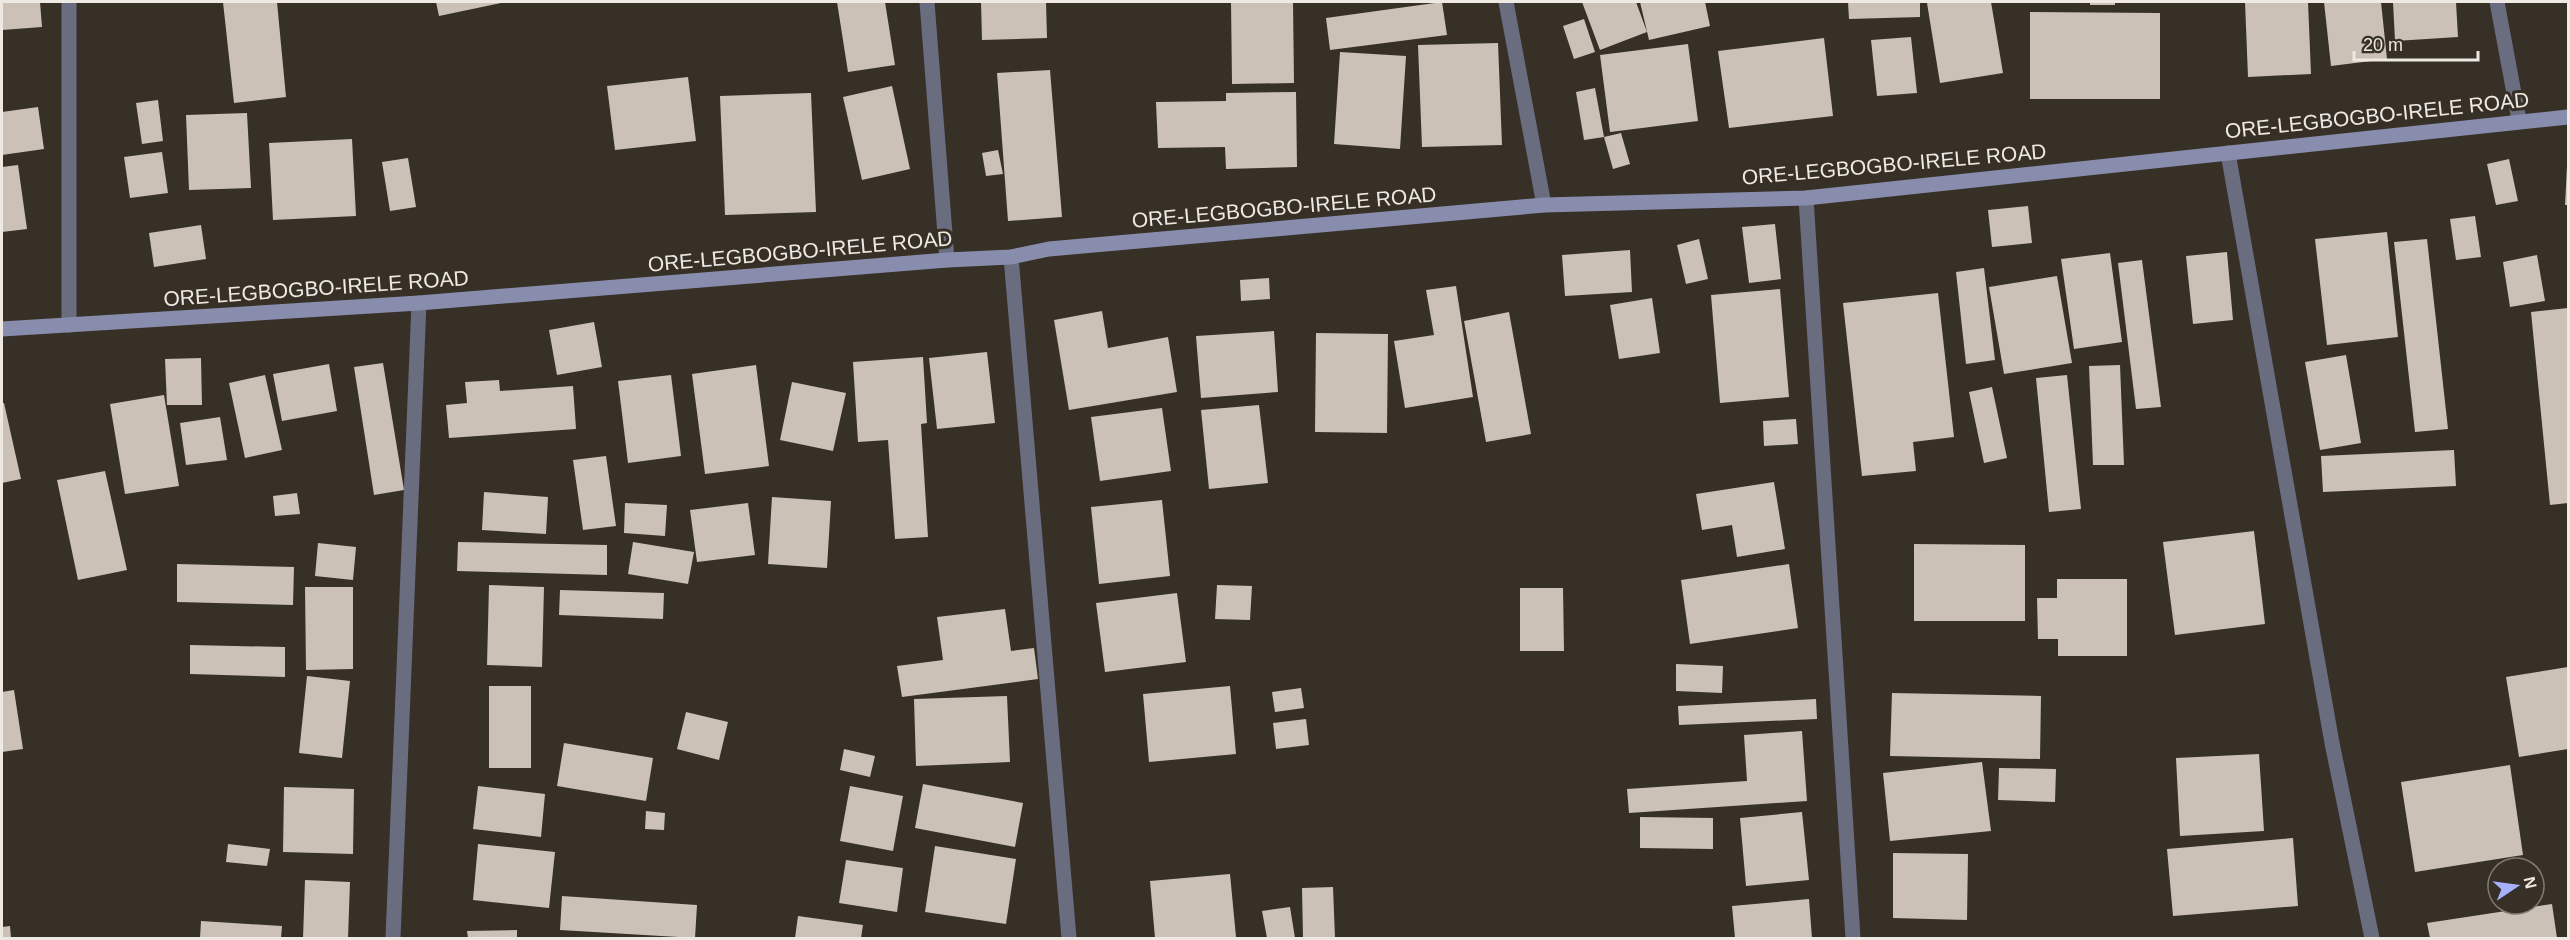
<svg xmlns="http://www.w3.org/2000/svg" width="2570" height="940" viewBox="0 0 2570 940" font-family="Arial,sans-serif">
<rect width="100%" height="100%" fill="#373027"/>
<path fill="#cbc1b6" d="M2 2H40L42 27 2 30Z
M223 2H277L286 97 234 103Z
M436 2H501V3L439 16Z
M837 2H885L895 65 848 72Z
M981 2H1046L1047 38 982 40Z
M1231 2H1293L1294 83 1232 84Z
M1442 2 1447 35 1330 50 1326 18Z
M1582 2H1636L1647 32 1600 50Z
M1640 2H1705L1710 26 1649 40Z
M1848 2H1920V17L1849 19Z
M1933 2H1991L2003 73 1940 83 1927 3Z
M2090 2H2115V5H2090Z
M2245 2H2308L2311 74 2248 77Z
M2324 2H2381L2387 59 2331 66Z
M2393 2H2456L2458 37 2395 41Z
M2030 12 2160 13V99H2030Z
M1584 19 1595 52 1574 59 1563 26Z
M1911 37 1917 93 1877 96 1871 40Z
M1824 38 1833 116 1729 128 1718 51Z
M1498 43 1502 145 1422 147 1418 45Z
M1688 44 1698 121 1610 132 1600 55Z
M1340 52 1406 56 1400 149 1334 144Z
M1050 70 1062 217 1008 221 997 73Z
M688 77 696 141 615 150 607 86Z
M892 86 910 169 862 180 843 97Z
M1595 88 1604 137 1584 140 1576 92Z
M1296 92 1297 167 1226 169 1225 147 1158 148 1156 102 1226 101V93Z
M811 93 816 212 725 215 720 96Z
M158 100 163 141 142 144 136 103Z
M38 107 44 149 2 155V112Z
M247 113 251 188 189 190 186 115Z
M1621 133 1630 164 1613 169 1604 137Z
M352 139 356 216 273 220 269 143Z
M998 150 1003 174 986 176 982 153Z
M162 152 168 193 130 198 124 157Z
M408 158 416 207 390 211 382 162Z
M2509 159 2518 201 2496 205 2487 164Z
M18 165 27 229 2 232V167Z
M2567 166H2568V205H2565Z
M2028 206 2032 243 1992 247 1988 210Z
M2475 216 2481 257 2456 260 2450 219Z
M1775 224 1781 279 1749 283 1742 227Z
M201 225 206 259 154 267 149 233Z
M2387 232 2398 337 2327 345 2315 239Z
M1699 239 1708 279 1686 284 1677 245Z
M2427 239 2448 429 2415 432 2394 242Z
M1630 250 1632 292 1565 296 1562 255Z
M2227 252 2233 320 2193 324 2186 256Z
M2110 253 2122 342 2074 349 2061 259Z
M2537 255 2545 301 2510 307 2503 262Z
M2142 260 2161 407 2136 409 2118 263Z
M1984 268 1995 360 1966 364 1956 272Z
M2057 276 2072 363 2004 374 1989 287Z
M1269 278 1270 299 1241 301 1240 280Z
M1456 286 1473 397 1405 408 1394 341 1434 335 1426 290Z
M1780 289 1789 397 1720 403 1711 295Z
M1938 293 1954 437 1913 442 1916 471 1862 476 1843 303Z
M1652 298 1660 353 1619 359 1610 305Z
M2568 308V503L2550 505 2531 312Z
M1102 311 1108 348 1168 337 1177 392 1069 410 1054 320Z
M1509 312 1531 434 1486 442 1464 321Z
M594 322 602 367 557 375 549 330Z
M1274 331 1278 392 1201 398 1196 336Z
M1316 333 1388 334 1387 433 1315 432Z
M987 352 995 423 937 429 929 358Z
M2346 355 2361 443 2320 450 2305 362Z
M923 357 927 423 921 424 928 537 895 539 888 440 858 442 853 362Z
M201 358 202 405H167L165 359Z
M383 363 404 490 374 495 354 367Z
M329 364 337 411 282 421 273 374Z
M756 365 769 466 705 474 692 374Z
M2120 365 2124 465H2093L2089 366Z
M265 375 282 450 245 458 229 383Z
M671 375 681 456 628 463 618 381Z
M2067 375 2081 509 2049 512 2036 378Z
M499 380 500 391 573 386 576 429 449 438 446 405 467 403 465 382Z
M792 382 846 393 833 451 780 440Z
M1992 387 2007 458 1984 463 1969 392Z
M164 395 179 486 125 494 110 404Z
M2 403H4L21 479 2 483Z
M1259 405 1268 483 1209 489 1201 410Z
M1162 408 1171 471 1100 481 1091 417Z
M220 417 227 460 186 465 180 423Z
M1796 419 1798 444 1764 446 1763 421Z
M2454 450 2456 486 2323 492 2321 456Z
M606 456 616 526 583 530 573 460Z
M105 471 127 570 78 580 57 480Z
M1774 482 1785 549 1737 557 1732 525 1702 530 1696 494Z
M484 492 548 497 546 534 482 530Z
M297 493 300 514 275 516 273 496Z
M772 497 831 501 827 568 768 564Z
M1162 500 1170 576 1099 584 1091 507Z
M625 503 667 505 665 536 624 533Z
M748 503 755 555 697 562 690 510Z
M2254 531 2265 624 2175 635 2163 542Z
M458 542 607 545V575L457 571Z
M633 542 694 552 688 584 628 574Z
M318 543 356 547 353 580 315 576Z
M1914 544 2025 545V621H1914Z
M177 564 294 567 293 605 177 602Z
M1789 564 1798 628 1690 644 1681 580Z
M2057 579H2127V656H2058V639H2038L2037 598H2057Z
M489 585 544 587 542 667 487 665Z
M1217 585 1252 586 1250 620 1215 619Z
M305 587H353V669L306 670Z
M1520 588H1563L1564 651H1520Z
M560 590 664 593 663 619 559 615Z
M1177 593 1186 662 1105 672 1096 603Z
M1005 609 1011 651 1034 648 1038 679 902 697 897 666 943 660 937 617Z
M190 645 285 647V677L190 674Z
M1676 664 1723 666 1722 693 1676 691Z
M2568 667V749L2519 757 2506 677Z
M307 676 350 681 342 758 299 753Z
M489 686H531V768H489Z
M1230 686 1236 754 1149 762 1143 694Z
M1301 688 1304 708 1275 712 1272 692Z
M14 690 23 749 2 752V692Z
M1892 693 2041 696 2040 759 1890 756Z
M1007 696 1010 762 916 766 914 699Z
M1816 699 1817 719 1679 725 1678 706Z
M686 712 728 722 719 760 677 749Z
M1306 719 1309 745 1276 749 1273 723Z
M1802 731 1807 801 1629 813 1627 789 1747 781 1744 735Z
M564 743 653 758 646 801 557 786Z
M844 749 875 756 870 777 840 770Z
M2259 754 2264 831 2180 836 2176 758Z
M1982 762 1991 831 1890 841 1883 773Z
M2510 765 2523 855 2415 872 2401 782Z
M1999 768 2056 769 2055 802 1998 800Z
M923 784 1023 803 1015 847 915 828Z
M478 786 545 794 541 837 473 829Z
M850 786 903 796 893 851 840 841Z
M284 787 354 789 353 854 283 852Z
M646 811 665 813 664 830 645 829Z
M1802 812 1809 880 1746 886 1740 818Z
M1640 817 1713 818V849L1640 848Z
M2293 838 2298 906 2173 916 2167 849Z
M228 844 270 849 267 866 226 862Z
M478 844 555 852 549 908 473 900Z
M935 846 1016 859 1006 924 925 912Z
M1893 853 1968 854 1967 920 1893 918Z
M846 860 903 868 897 912 839 903Z
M1230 874 1236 937 1155 938 1150 881Z
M305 880 350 882 348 938H303Z
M1333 887 1335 938H1303L1302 888Z
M562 896 697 905 695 938 560 930Z
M1809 899 1812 938H1735L1732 906Z
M2552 904 2557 938H2430L2427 923Z
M1290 907 1295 938H1267L1262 911Z
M798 916 863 925 861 938H795Z
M201 921 282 926 281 938H200Z
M10 926 11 938H2V927Z
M517 930V938H468L467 931Z"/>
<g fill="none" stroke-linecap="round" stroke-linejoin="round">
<path stroke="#6a6d80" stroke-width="15" d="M927 2 947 260
M1506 2 1544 205
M2497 2 2519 120
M2228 153 2332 743 2372 938
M1806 198 1853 938
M1011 257 1069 938
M69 325V2
M393 938 419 303"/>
<path stroke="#898dad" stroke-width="15" d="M2 329 419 303 947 260 1011 257 1049 249 1544 205 1806 198 2568 117"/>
</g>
<g text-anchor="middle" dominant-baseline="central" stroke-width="6" stroke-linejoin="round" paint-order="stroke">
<g font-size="21" fill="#eee9e3" stroke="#373027">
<text transform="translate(2377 115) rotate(-6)">ORE-LEGBOGBO-IRELE ROAD</text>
<text transform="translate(1894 164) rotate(-5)">ORE-LEGBOGBO-IRELE ROAD</text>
<text transform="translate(1284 207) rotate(-5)">ORE-LEGBOGBO-IRELE ROAD</text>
<text transform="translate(800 251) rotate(-5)">ORE-LEGBOGBO-IRELE ROAD</text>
<text transform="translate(316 288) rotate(-4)">ORE-LEGBOGBO-IRELE ROAD</text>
</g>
</g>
<rect width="2570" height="940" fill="none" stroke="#eee9e3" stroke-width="6"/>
<g transform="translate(2516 886) rotate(77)"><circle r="28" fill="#373027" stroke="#807a72" stroke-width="1.5"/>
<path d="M0-4.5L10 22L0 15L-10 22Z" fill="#a8b0fc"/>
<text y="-9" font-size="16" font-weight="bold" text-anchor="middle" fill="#eee9e3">N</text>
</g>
<path d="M2354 51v9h124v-9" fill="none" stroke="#eee9e3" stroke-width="3"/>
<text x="2363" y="51" font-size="18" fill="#eee9e3" stroke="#373027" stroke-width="4.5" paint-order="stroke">20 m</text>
</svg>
